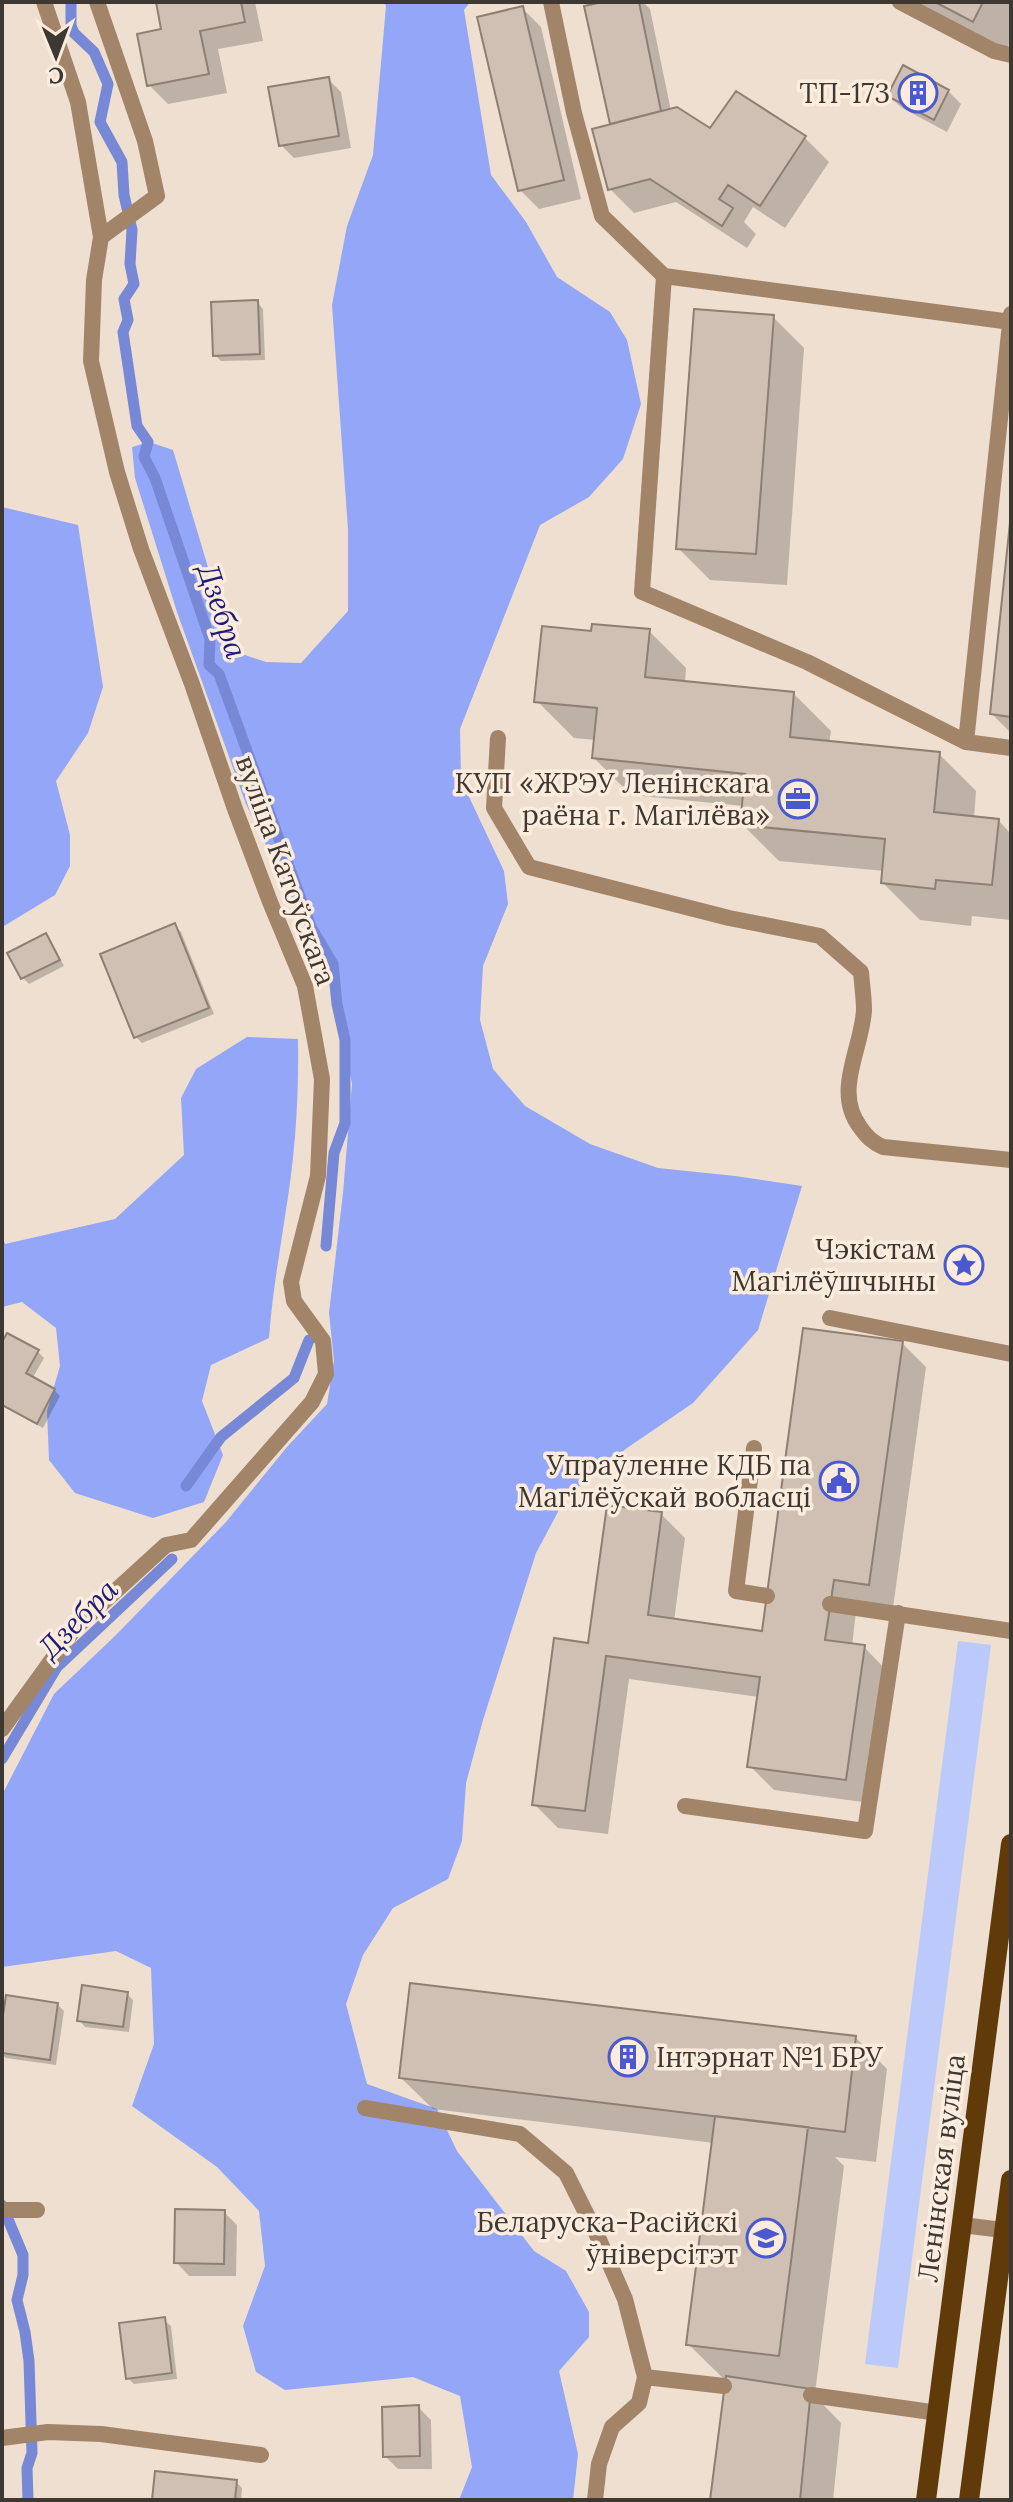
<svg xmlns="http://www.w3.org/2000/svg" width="1013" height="2502" viewBox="0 0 1013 2502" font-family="Lora,serif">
<rect width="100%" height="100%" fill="#eedfd1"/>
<path fill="#bcc9fb" d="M958 1641 991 1645 898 2368 865 2364Z"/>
<path fill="#93a6f7" d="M384 2H470L464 10 491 175 526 222 557 277 610 312 627 340 641 404 623 459 589 497 540 525 460 729 461 780 504 871 508 904 483 966 480 1020 493 1069 525 1106 590 1144 658 1168 735 1176 802 1186 758 1330 693 1403 627 1448 566 1497 536 1553 483 1720 466 1783 462 1841 448 1879 393 1908 363 1955 346 2004 367 2084 437 2109 457 2151 534 2251 566 2271 589 2312V2337L559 2371 578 2454 573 2500H459L472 2467 460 2396 413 2377 285 2390 256 2372 243 2326 265 2266 259 2211 217 2167 132 2106 154 2044 151 1968 116 1951 2 1967V1795L54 1694 116 1635 226 1522 287 1447 327 1404 334 1361 329 1313 343 1193 352 1084 332 980 246 804 177 612 135 478 132 447 149 442 173 450 233 651 266 662 301 663 348 611V529L332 305 347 226 373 155 386 6Z
M2 507 78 525 103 687 88 733 56 781 70 835V866L55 895 4 926 2 931Z
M247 1037 298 1039C299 1099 295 1158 285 1216 279 1257 272 1296 269 1338L211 1365 202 1401 223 1455 204 1502 153 1518 75 1493 49 1460 47 1411 60 1366 56 1328 22 1302 2 1307V1235L5 1244 115 1219 184 1155 181 1098 196 1069Z"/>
<path fill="#0003" d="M158 2H255L263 41 218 49 227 93 168 104 149 85 163 30Z
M612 2H643L650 9 671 111 710 131 805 138 829 162 785 228 753 207 744 222 756 234 747 248 676 202 634 213 610 189 614 125 612 123Z
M911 2H1011V40L1005 52Z
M522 8 541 27 581 199 539 209 520 190Z
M328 79 341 92 351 148 294 158 281 145Z
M948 91 961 104 947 132 902 108 889 96Z
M257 302 263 309 265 360 221 361 215 355Z
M773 317 804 348 787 585 710 580 678 548Z
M1011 531V733L992 714Z
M649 631 686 668 685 683 794 694 831 731 829 743 939 754 976 791 974 818 998 820 1011 834V920L972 916 971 926 920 920 883 883 884 871 779 861 742 824 744 806 631 795 594 758 596 740 574 738 537 701 593 633Z
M175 926 181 932 214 1014 142 1043 136 1037 103 955Z
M45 936 51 942 64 966 29 984 23 978 10 954Z
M902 1343 926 1367 893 1608 857 1603 852 1646 864 1647 888 1672 870 1803 774 1790 750 1766 759 1697 629 1679 608 1834 558 1828 534 1804 590 1645 661 1514 685 1538 674 1621 764 1633Z
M2 1346 38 1352 44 1358 32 1379 54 1390 60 1396 43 1428 2 1406Z
M127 1994 133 2000 129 2032 85 2027 79 2020Z
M57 2004 64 2011 56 2065 6 2058 2 2054V2037Z
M856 2038 887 2069 876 2162 835 2157 844 2166 815 2393 811 2392 841 2423 833 2500H713L726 2381 688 2344 714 2143 433 2109 401 2078Z
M224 2212 237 2225 236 2276H189L176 2262Z
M164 2320 171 2326 177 2379 134 2384 128 2378Z
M418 2407 431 2420 432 2469H398L385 2456Z
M236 2482 242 2488 241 2500H154Z"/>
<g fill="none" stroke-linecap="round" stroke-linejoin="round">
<path stroke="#7688d6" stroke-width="11" d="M71 2V26L74 33 94 52 108 84 100 122 122 162 124 195 132 230 130 264 134 284 124 299 128 320 123 332 137 426 148 442 144 457 155 478 210 639 209 665 219 674 311 927 333 964 337 1004 345 1040V1123L334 1153 326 1246
M186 1486 221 1437 294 1378 309 1340
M2 1759 57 1667 172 1559
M2 2205 23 2255V2275L17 2300 25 2332 29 2361 32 2453 27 2468 28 2500"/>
</g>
<path fill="#cfc0b3" stroke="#8d7f73" stroke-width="2" d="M156 2H241L245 22 200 31 209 74 147 86 137 34 161 29Z
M603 2H639L661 111 610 124 584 6Z
M935 2H983L973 22Z
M523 6 564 180 518 191 477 17Z
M903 65 949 90 934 120 887 96Z
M329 77 339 136 279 146 268 87Z
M736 91 806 136 760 206 728 185 719 199 733 208 722 226 650 179 608 190 592 129 677 107 710 128Z
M258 300 260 354 213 356 211 302Z
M694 309 774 315 756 554 676 549Z
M1011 513V717L990 714Z
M592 624 650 629 645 677 794 692 790 737 940 752 934 812 999 819 992 885 936 880 935 889 881 883 885 839 740 825 745 774 592 758 597 708 534 702 542 626 591 631Z
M175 923 209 1008 134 1038 100 954Z
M46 933 60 960 21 979 7 953Z
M803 1328 903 1341 869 1585 834 1580 825 1640 865 1645 846 1780 747 1767 760 1677 606 1656 585 1811 532 1805 554 1638 588 1643 607 1505 662 1512 648 1615 762 1631Z
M7 1333 39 1350 26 1373 55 1389 37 1424 2 1405V1342Z
M410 1983 856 2036 845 2132 399 2078Z
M82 1985 128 1992 123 2027 77 2021Z
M6 1995 58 2003 50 2060 2 2053V2022Z
M715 2116 808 2127 779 2356 686 2345Z
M175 2209 225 2210 224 2264 174 2263Z
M165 2317 172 2373 126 2379 119 2323Z
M726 2376 811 2389 800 2500H710Z
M419 2405 420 2456 383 2457 382 2407Z
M155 2471 237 2480 235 2500H152Z"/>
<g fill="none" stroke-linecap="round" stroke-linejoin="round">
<path stroke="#a28468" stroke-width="16" d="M551 2 574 113 602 216 664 276 1011 322
M900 2 994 51 1011 55
M664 276 642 592 807 662 966 742 1011 748
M498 738 494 808 529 867 729 918 820 936 861 972C862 985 864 998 864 1010 862 1049 833 1091 860 1127 867 1137 872 1142 883 1147L1011 1160
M966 742 1011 314
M830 1318 1011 1354
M754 1448 736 1591 767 1596
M830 1604 1011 1631
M685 1806 865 1831 898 1613
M365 2108 520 2134 566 2173 597 2235 625 2299 645 2377 639 2403 612 2427 599 2464 595 2500
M2 2210H37
M962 2225 1011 2231
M645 2377 724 2386
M811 2395 938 2413
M2 2438 48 2432 101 2434 261 2455"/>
<path stroke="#a28468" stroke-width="16" d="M97 2 145 141 157 196 101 237
M2 1729 75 1628 166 1545 191 1540 312 1402 326 1374 323 1341 294 1301 291 1282 318 1176 322 1079 305 986 270 902 235 809 192 684 141 549 117 472 91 361 94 280 101 237 78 102 44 2"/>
<path stroke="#613a09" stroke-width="20" d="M926 2500 1011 1844
M969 2500 1011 2180"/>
</g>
<defs>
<g id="building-ring" transform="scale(2)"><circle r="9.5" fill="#fcecde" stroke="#4b59cf" stroke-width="1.5"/><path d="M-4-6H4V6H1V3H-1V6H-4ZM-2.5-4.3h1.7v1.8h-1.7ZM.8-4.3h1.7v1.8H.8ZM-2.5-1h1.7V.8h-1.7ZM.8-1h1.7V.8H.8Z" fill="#4b59cf"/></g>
<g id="office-ring" transform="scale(2)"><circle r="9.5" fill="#fcecde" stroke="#4b59cf" stroke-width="1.5"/><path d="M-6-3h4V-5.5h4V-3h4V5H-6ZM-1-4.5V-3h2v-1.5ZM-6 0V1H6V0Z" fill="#4b59cf"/></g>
<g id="sight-ring" transform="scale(2)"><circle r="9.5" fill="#fcecde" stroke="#4b59cf" stroke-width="1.5"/><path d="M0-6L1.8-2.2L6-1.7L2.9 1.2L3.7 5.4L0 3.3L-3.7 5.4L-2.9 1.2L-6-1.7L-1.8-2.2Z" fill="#4b59cf"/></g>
<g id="civic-ring" transform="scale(2)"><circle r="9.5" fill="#fcecde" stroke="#4b59cf" stroke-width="1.5"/><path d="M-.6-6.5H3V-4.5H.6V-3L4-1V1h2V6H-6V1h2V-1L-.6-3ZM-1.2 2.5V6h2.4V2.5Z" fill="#4b59cf"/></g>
<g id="university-ring" transform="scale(2)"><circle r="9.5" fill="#fcecde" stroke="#4b59cf" stroke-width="1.5"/><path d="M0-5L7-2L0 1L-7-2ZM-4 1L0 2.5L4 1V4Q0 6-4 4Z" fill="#4b59cf"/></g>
</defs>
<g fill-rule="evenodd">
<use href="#building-ring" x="918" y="93"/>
<use href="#office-ring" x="798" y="799"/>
<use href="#sight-ring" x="964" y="1265"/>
<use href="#civic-ring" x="839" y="1481"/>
<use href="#building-ring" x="628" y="2057"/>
<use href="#university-ring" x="766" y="2238"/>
</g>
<g text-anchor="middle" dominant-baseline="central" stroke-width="7" stroke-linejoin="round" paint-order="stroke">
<g font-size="28" fill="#3e3833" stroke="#fcecde" text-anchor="end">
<text x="890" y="93">ТП-173</text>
<text x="770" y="783">КУП «ЖРЭУ Ленінскага<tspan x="770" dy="32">раёна г. Магілёва»</tspan></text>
<text x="936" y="1249">Чэкістам<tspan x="936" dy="32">Магілёўшчыны</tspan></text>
<text x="811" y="1465">Упраўленне КДБ па<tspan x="811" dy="32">Магілёўскай вобласці</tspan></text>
<text x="656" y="2057" text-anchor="start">Інтэрнат №1 БРУ</text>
<text x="738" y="2222">Беларуска-Расійскі<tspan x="738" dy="32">ўніверсітэт</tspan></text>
</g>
<g font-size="28" fill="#3e3833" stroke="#fcecde">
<text transform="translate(286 870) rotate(70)">вуліца Катоўскага</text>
<text transform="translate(941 2168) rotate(-83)">Ленінская вуліца</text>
</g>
<g font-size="30" font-style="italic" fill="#1c1c77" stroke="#fcecde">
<text transform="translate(223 611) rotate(72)">Дзебра</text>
<text transform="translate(78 1618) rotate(-45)">Дзебра</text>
</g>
</g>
<rect width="1013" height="2502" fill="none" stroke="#3e3833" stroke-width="8"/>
<g transform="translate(56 56) rotate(179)" stroke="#fcecde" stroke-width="6" paint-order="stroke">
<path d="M0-6L14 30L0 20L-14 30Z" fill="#3e3833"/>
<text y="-12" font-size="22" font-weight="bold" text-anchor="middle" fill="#3e3833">С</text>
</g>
</svg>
